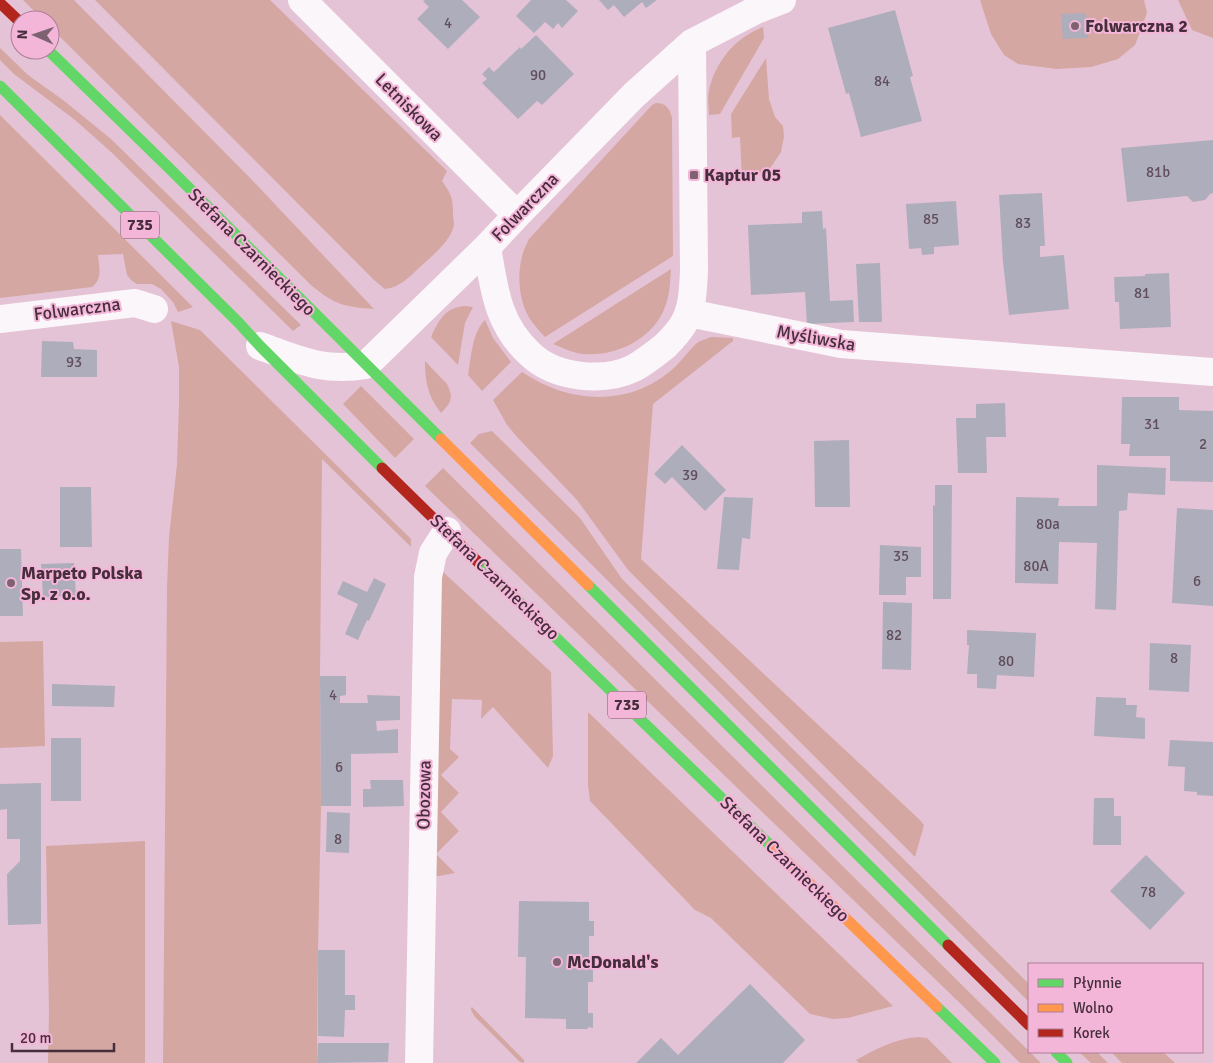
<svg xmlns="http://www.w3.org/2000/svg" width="1213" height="1063" viewBox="0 0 1213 1063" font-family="Signika,sans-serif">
<rect width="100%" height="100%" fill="#e5c3d6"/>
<path fill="#d5a7a2" d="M23 0H74L254 182 374 309C345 307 335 305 312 286L50 27V20H43Z
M95 0H270L447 171 442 181C451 194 453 197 453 213 453 217 454 221 454 225 451 241 432 256 420 267 409 277 401 287 385 289L374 280Z
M980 0H1144L1147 13 1135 45 1118 59 1091 67 1057 69 1018 64 1004 55 991 34Z
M1178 0H1213V38L1192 30Z
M763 27 764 38 720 114 709 115C709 107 707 98 709 91 713 69 729 45 749 34 753 31 758 29 763 27Z
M0 48 28 75 63 100 111 139 301 325 293 331 110 151 75 120 14 74 0 60Z
M766 58 769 99 775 117 783 126 784 137 781 152 769 170 742 180 740 137 732 138 731 114Z
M656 103C666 103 670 109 672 118L673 256 545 337C540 332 536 327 532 322 519 304 516 275 523 253 524 248 527 244 529 239L652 105Z
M0 115 193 307 178 312 173 302 161 289 152 284H137L131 280 127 275 123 254 98 255C99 267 103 279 92 287L0 298Z
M671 269C670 282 670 295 665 307 653 339 616 357 583 354 573 353 563 348 553 344Z
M466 306 473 307 465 323 458 365 431 337C439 320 445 307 466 306Z
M485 320 493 338 511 362 482 391 468 375C471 359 472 332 485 320Z
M171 321 200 330 411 539V547L322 459 320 676 321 806 318 950 317 1063H163L167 587 169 537 177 464 179 403V367Z
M711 337 733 338V341L653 404 641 559 920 820 924 825 915 857 628 570 577 500 518 438 507 425 493 400 522 372C566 402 624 408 668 373 679 365 687 352 697 343 701 340 707 339 711 337Z
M425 361 447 384C454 398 451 403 441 413 428 396 425 382 425 361Z
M361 386 414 439 395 458 343 404Z
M492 431 580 518 622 579 1029 984V1002L470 443 479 434Z
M443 468 966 989 1041 1063H1020L966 1009 425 486Z
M441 570 551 672 553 756 548 768 493 707 481 719 482 700 452 699 450 749 459 757 441 775 459 793 441 812 459 831 436 854 455 873 433 877Z
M43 641 45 746 0 748V642Z
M588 712 893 1006 848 1018 833 1019 810 1014 711 918 695 910 590 801 588 785Z
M145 841V1063H48L49 1013 46 846Z
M472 1007 523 1059 524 1060V1063L520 1062 475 1017 471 1010V1008Z
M918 1037 927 1038 952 1063H859L856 1060C876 1049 894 1039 918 1037Z
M1079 1052H1097L1108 1063H1091Z
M1111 1052H1163L1175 1063H1122Z"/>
<path fill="#aeadbb" d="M425 0H462L480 17 448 49 417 19 429 7 423 1Z
M531 0H566L578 11 562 28 558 23 553 29 545 22 534 33 516 16Z
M599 0H657L646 8 642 2 624 17 614 5 608 10Z
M895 10 913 76 910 77 922 121 861 137 849 93 846 94 828 28Z
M1086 13 1088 38 1063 39 1061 14Z
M536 35 574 74 542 105 537 101 518 119 482 83 487 79 482 74 489 67 494 72 520 47 521 49Z
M1213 140V193L1210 194 1205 200 1193 202 1187 196 1127 202 1121 148Z
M1042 193 1045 246H1040V257L1064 255 1069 309 1009 315 1003 262 999 195Z
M956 201 959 245 934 247V254L922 255 921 248 909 249 906 204Z
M822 211 823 229 826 228 830 301 853 300 854 322 807 324 805 292 751 295 748 225 802 223V212Z
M880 263 882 322H859L856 264Z
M1169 273 1171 327 1120 329 1119 302H1115L1114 277 1145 276V274Z
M42 341 73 342 74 349 97 350V377H41Z
M1122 397H1179V410L1213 411V482L1170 481V456H1129L1130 444H1121Z
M1005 403 1006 437H986L987 473H958L956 418H976V404Z
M849 440 850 507H815L814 441Z
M682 445 726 490 705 511 672 477 665 484 654 474Z
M1097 465 1166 468 1165 495 1128 493 1127 510 1119 511 1116 610 1095 609 1097 543 1059 542 1058 584 1015 583 1016 497 1059 498 1058 506H1097Z
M935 485H952L951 599H933V505L935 506Z
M60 487H91L92 547H60Z
M724 497 753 498 750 539 742 538 739 570 717 569Z
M1177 508 1213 510V606L1172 603Z
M880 545 921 547V577H906V595H879Z
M0 549H21L23 616H0Z
M74 563 76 596 43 597 41 564Z
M374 578 386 584 369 621 367 620 358 640 345 634 358 604 337 594 343 581 367 592Z
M883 602 912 603 911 670 882 669Z
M967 630 1036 633 1034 677 997 675 996 689 977 688V674H967L969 645H967Z
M1150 643 1191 645 1189 692 1149 690Z
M320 676H346V695L340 696V703H368L367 695 400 696V720L376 721 377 731 398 729V753L351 754V806H321Z
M52 684 115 686 114 707 52 706Z
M1096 697 1126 698V705H1137L1136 717 1145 718V739L1094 736Z
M51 738H81V801H51Z
M1170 740 1213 742V796L1197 795V792L1184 791 1185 767 1168 766Z
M370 780H403L404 806 363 807V789H371Z
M41 783V924L8 925 7 874 20 861V839H7V809L0 810V784Z
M1094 798H1114V816H1121V845H1093Z
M327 812 350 813 349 853 326 852Z
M1146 855 1185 893 1150 930 1110 891Z
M519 901 589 902V921H594V936H589V968H593V982H588V1013H593V1028L588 1027V1029H566V1019L525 1018 526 957H518Z
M318 950H345V995H355V1010H345L344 1037 318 1036Z
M750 984 805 1040 783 1063H636L661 1038 678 1055Z
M318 1043H389L388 1062 317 1063Z"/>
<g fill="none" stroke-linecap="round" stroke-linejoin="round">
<path stroke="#fbf6f9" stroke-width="28" d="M302 0 517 215
M487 247C494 288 497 324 530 354 555 378 603 383 634 368 645 362 655 354 665 346 672 339 679 332 684 323 693 307 693 288 694 271L692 43
M689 313 841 344 1213 372
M0 319 135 303 154 309
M260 346C299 360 323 372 366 365L487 247 517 215 634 95 692 43 756 10 782 0
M419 1063 428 577 433 553 447 531"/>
<path stroke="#63d668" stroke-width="11" d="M48 50 169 168 441 439
M0 86 238 322 260 346 382 468
M478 562 771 846
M588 585 948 945
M937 1007 995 1063
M1056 1052 1067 1063"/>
<path stroke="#ff974d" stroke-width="11" d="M441 439 588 585
M771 846 937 1007"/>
<path stroke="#b3261e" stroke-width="11" d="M0 3 20 22
M382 468 478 562
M948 945 1029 1025"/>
</g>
<g fill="#7e6272" stroke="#f3b5d8" stroke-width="2">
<circle cx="1075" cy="26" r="5"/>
<rect x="689" y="170" width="10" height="10" rx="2.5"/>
<circle cx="11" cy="583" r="5"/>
<circle cx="557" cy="962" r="5"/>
</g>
<g text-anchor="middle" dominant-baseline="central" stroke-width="4" stroke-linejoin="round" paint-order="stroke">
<g font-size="15" fill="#614e5c">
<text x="448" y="23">4</text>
<text x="538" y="75">90</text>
<text x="882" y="81">84</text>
<text x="1158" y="172">81b</text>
<text x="931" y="219">85</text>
<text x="1023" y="223">83</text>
<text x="1142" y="293">81</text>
<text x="74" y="362">93</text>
<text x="1152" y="424">31</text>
<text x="1203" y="444">2</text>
<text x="690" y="475">39</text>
<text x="1048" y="524">80a</text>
<text x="901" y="556">35</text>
<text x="1036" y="566">80A</text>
<text x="1197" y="581">6</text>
<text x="894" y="635">82</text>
<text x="1174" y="658">8</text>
<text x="1006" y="661">80</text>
<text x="333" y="695">4</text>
<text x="339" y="767">6</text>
<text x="338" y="839">8</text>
<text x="1148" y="892">78</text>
</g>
<g fill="#f3b5d8" stroke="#7b566b" stroke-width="1">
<rect x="121" y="211.5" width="38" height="27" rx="4"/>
<rect x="608" y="691.5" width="38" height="27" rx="4"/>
</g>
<g font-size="16" font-weight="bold" fill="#472e3c">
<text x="140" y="225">735</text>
<text x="627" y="705">735</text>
</g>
<g font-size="18" font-weight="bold" fill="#472e3c" stroke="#f3b5d8" text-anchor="start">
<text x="1085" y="26">Folwarczna 2</text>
<text x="704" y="175">Kaptur 05</text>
<text x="21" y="573">Marpeto Polska<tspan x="21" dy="21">Sp. z o.o.</tspan></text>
<text x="567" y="962">McDonald's</text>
</g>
<g font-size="18" fill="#472e3c" stroke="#f3b5d8">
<text transform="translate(409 107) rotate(45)">Letniskowa</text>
<text transform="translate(525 207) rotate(-46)">Folwarczna</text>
<text transform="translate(252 252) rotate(45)">Stefana Czarnieckiego</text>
<text transform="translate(77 309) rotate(-7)">Folwarczna</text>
<text transform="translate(816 338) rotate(10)">Myśliwska</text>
<text transform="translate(495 577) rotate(44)">Stefana Czarnieckiego</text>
<text transform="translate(424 795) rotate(-89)">Obozowa</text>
<text transform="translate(785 859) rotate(44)">Stefana Czarnieckiego</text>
</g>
</g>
<rect x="1028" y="963" width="175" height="90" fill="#f3b5d8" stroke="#ae7f9a"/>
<rect x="1038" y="979" width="25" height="8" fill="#63d668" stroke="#ae7f9a"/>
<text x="1073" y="988" font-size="15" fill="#472e3c">Płynnie</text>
<rect x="1038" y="1004" width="25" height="8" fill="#ff974d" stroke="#ae7f9a"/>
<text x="1073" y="1013" font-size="15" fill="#472e3c">Wolno</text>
<rect x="1038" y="1029" width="25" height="8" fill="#b3261e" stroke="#ae7f9a"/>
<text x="1073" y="1038" font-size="15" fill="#472e3c">Korek</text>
<g transform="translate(35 35) rotate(272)"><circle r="24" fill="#f3b5d8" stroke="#ae7f9a"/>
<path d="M0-4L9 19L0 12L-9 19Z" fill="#7e6272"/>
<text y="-8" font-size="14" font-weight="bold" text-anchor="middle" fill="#472e3c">N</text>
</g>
<path d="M12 1043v8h102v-8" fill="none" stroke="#472e3c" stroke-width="2.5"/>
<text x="20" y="1043" font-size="15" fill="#472e3c" stroke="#f3b5d8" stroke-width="4" paint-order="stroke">20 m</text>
</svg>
